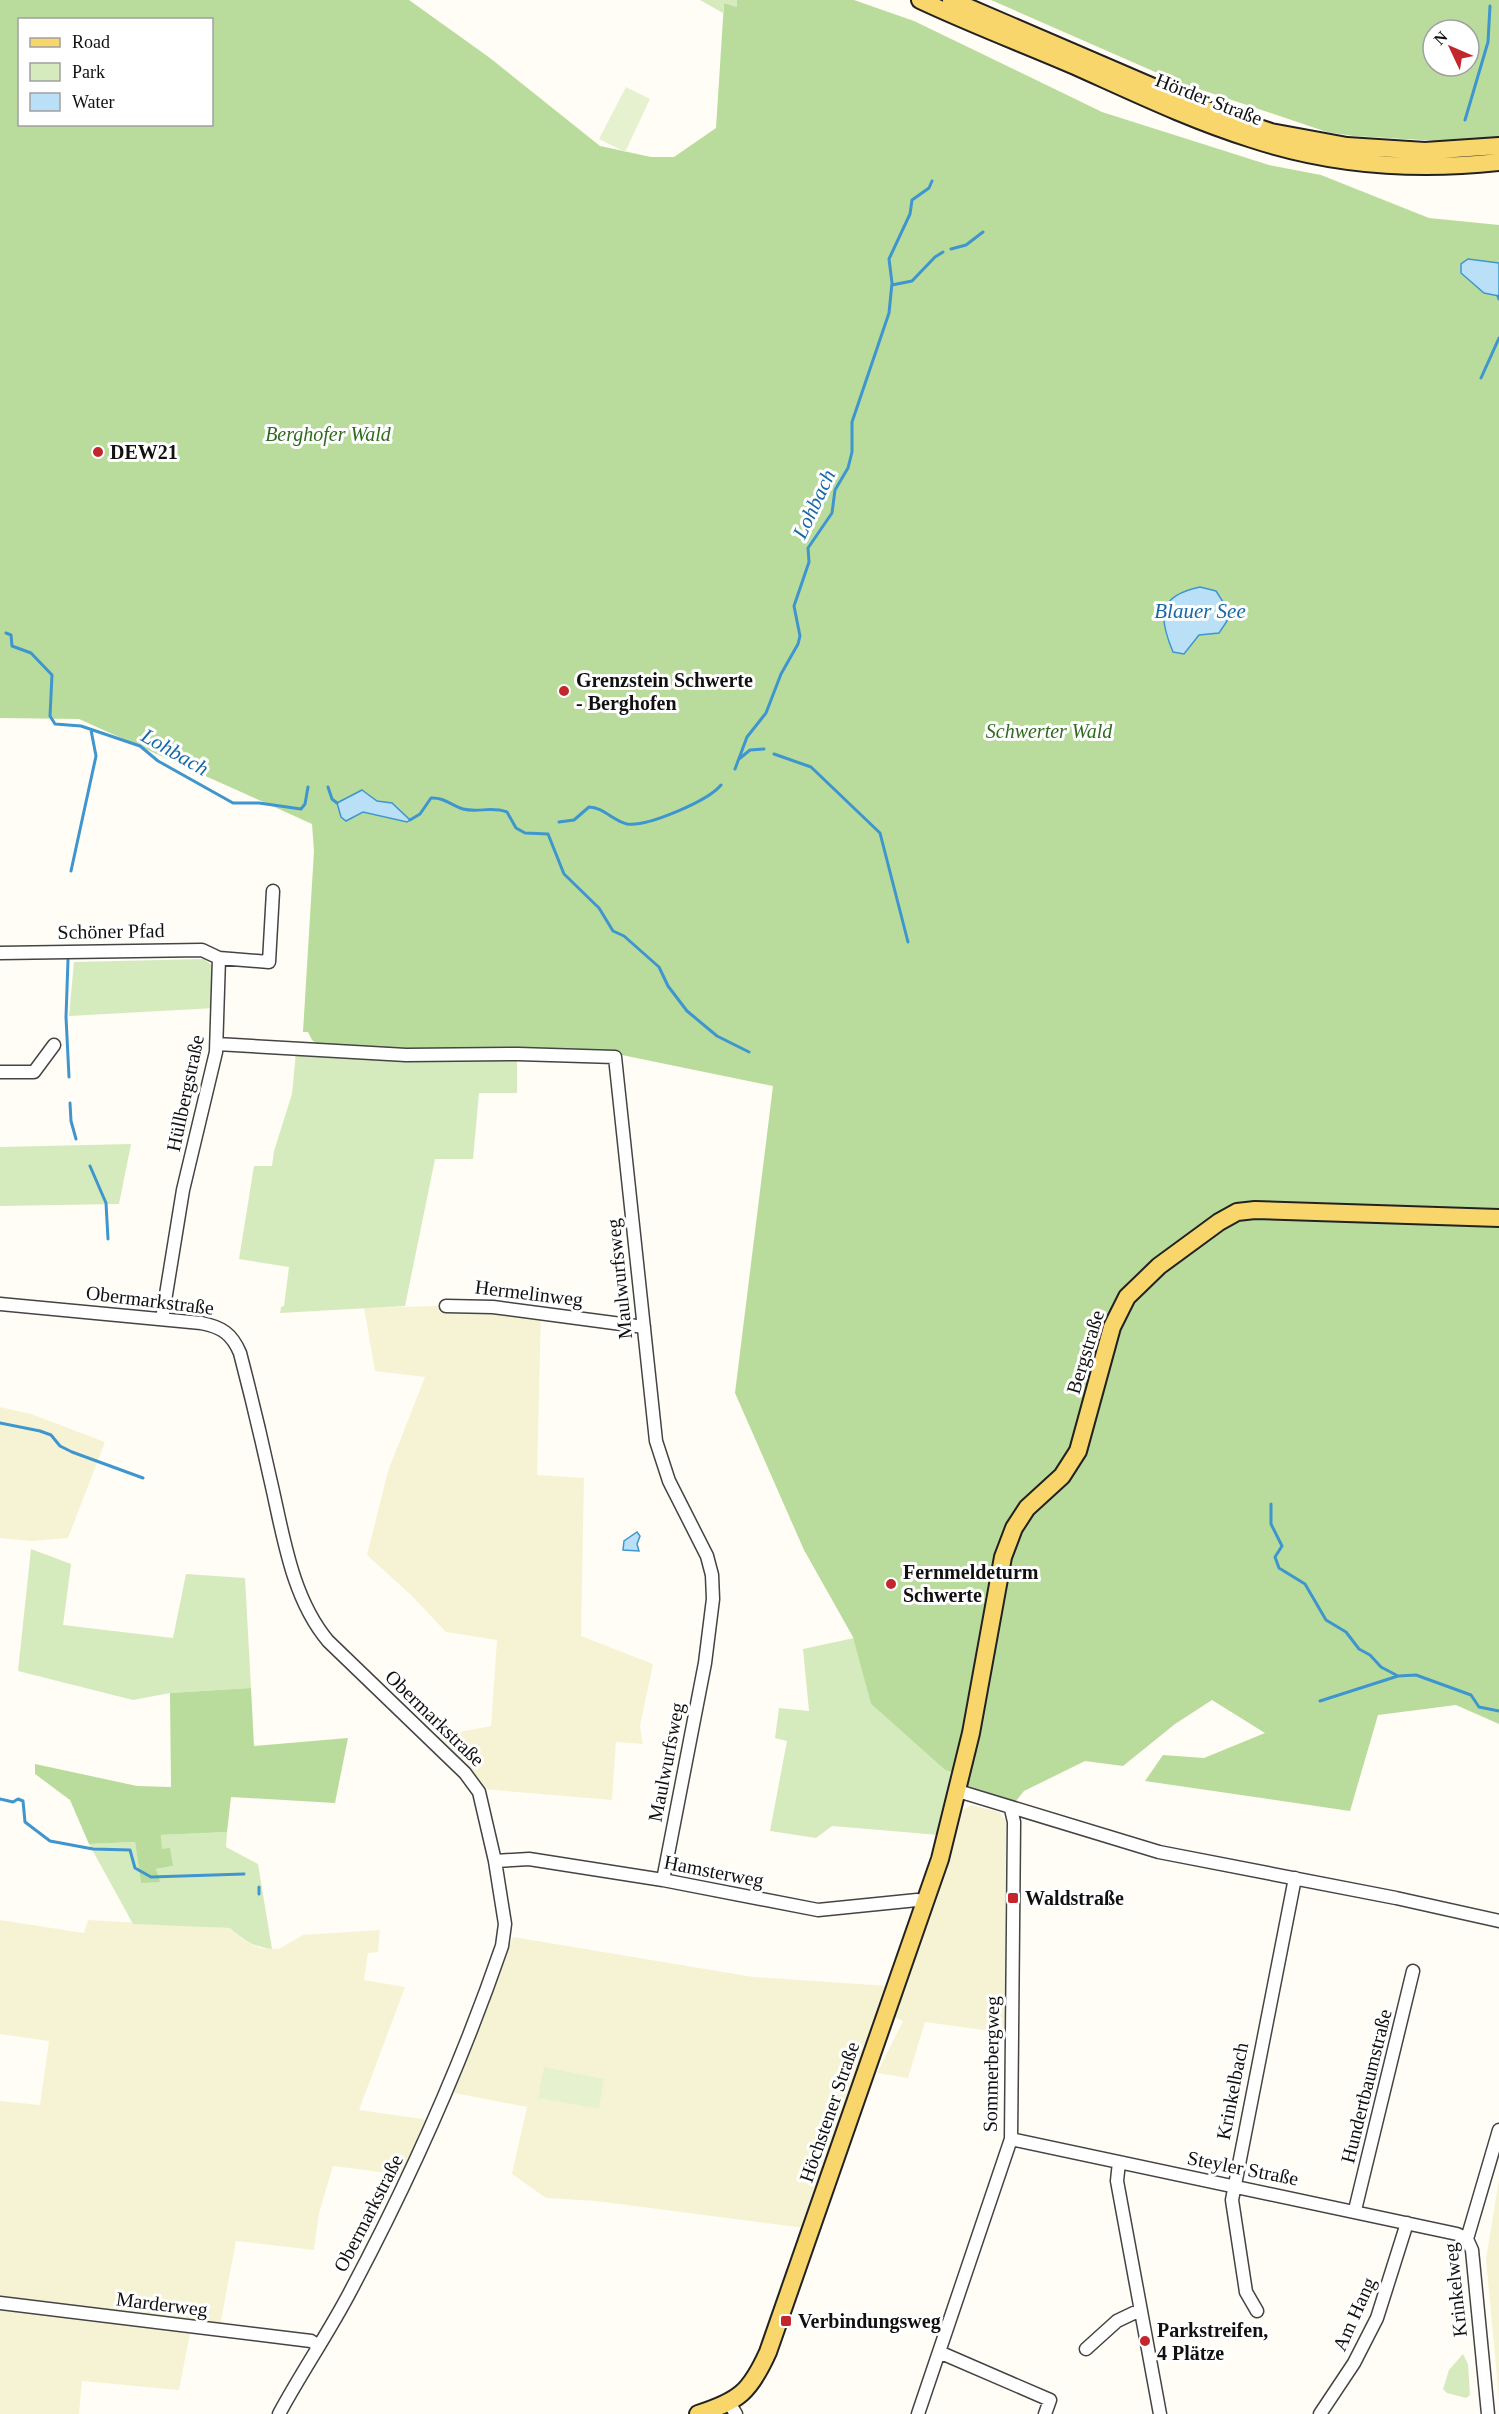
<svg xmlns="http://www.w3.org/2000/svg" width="1499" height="2414" viewBox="0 0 1499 2414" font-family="'Times New Roman',serif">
<rect width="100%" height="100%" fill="#fffdf5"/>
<path fill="#f6f3d4" d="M471 1305 541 1313 537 1475 584 1478 581 1636 653 1664 640 1726 643 1744 616 1742 612 1800 483 1789 433 1737 491 1726 497 1640 446 1632 411 1595 367 1555 388 1471 425 1377 375 1371 364 1308Z
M0 1407 31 1414 105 1442 68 1538 32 1541 0 1538Z
M971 1805 999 1812 1006 1821 1005 2033 925 2022 908 2078 877 2073 903 2021 894 2017 937 1897 961 1811Z
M0 1920 84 1933 88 1920 230 1928 242 1939 260 1948 279 1949 303 1935 380 1930 378 1952 368 1953 364 1980 405 1987 359 2110 429 2120 404 2175 333 2166 319 2213 314 2250 236 2241 219 2331 191 2328 179 2390 82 2381 79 2414H0V2101L40 2105 49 2041 0 2034Z
M513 1937 753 1977 888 1986 804 2228 596 2201 546 2198 512 2174 527 2107 449 2092Z
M1499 2179V2399L1486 2260Z"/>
<path fill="#d5ebbd" d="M700 0H737V7L724 3 723 13Z
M204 959 214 967 215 1008 69 1016 74 962Z
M296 1052 517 1057V1093H479L473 1159H435L405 1306 280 1313 281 1307 284 1306 289 1267 239 1259 254 1166H272L274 1151 292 1094Z
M131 1144 119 1204 0 1206V1147Z
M31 1549 71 1564 63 1625 173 1638 186 1574 245 1578 251 1688 170 1693 133 1700 18 1671Z
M854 1638 871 1704 945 1770 953 1774 939 1835 832 1826 816 1838 770 1831 787 1741 775 1738 779 1708 809 1711 803 1649Z
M227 1832 226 1847 258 1864 272 1949C254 1947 243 1940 230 1928L133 1924 89 1844 135 1842 141 1882H159L156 1869 173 1866 162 1849 161 1835Z
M1463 2354 1468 2364 1470 2395 1466 2398 1447 2393 1443 2389 1449 2370Z"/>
<path fill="#b9dc9c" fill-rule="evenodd" d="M0 0H409L490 58 600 146 651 157H674L716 128 724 3 737 7V0H854L914 21 1102 112 1269 165 1321 175 1429 218 1499 225V1724L1456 1705 1378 1715 1350 1811 1145 1781 1163 1755 1204 1758 1265 1733 1212 1700 1175 1724 1123 1766 1085 1761 1024 1791 1016 1801 968 1788 966 1778 945 1770 871 1704 853 1637 804 1550 735 1393 773 1086 617 1054 406 1052 318 1045 312 1040 308 1032H303L314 851 312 824 79 719 0 718ZM20 20H212V124H20Z
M991 0H1499V137L1439 141 1353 136 1327 132 1178 82ZM1433 30H1469V66H1433Z
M251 1688 254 1746 348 1738 335 1803 231 1797 227 1832 161 1835 162 1849 170 1848 173 1866 156 1869 160 1882 141 1883 135 1842 89 1844 70 1800 35 1774V1764L137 1786 171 1787 170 1693Z"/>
<path fill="#e6f2cf" d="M626 87 650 99 625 152 599 139Z
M544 2067 604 2079 599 2109 538 2098Z"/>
<path fill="#b9e0f7" stroke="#3f96cf" stroke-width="1.5" d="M1468 259 1499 263V296L1484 293 1461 273V264Z
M1200 587 1216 591 1225 605 1227 621 1219 633 1199 635 1184 654 1173 652C1158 616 1157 596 1200 587Z
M362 790 377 801 392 803 410 820 407 822 363 812 346 821 341 817 337 803Z
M637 1532 640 1536 637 1544 639 1551 623 1550 624 1541Z"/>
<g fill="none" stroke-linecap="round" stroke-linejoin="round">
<path stroke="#3f96cf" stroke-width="3" d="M1465 120 1488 42 1490 6
M951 249 966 245 983 232
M892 285 912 281 935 257 943 252
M1498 296 1499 299
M1481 378 1499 338
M6 633 11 635 12 646 31 653 52 675 50 716 55 724 81 726 140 746 158 761 233 803H259L301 809 305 804 308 787
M774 754 811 767 880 833 908 942
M739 759 750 750 764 749
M735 769 747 737 766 713 781 674 798 644 800 636 794 606 809 562 808 548 832 513 835 490 848 468 852 452V422L889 313 892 283 889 259 910 214 912 200 929 188 932 181
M328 787 332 799 337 803
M410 820 420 814 431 798C444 797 452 806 463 809 479 813 490 806 507 812L516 828 525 833 548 834 564 874 599 908 613 931 624 936 659 967 668 986 687 1011 717 1036 749 1052
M559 822 574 820 589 807C603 807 613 821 627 824 647 827 708 801 721 785
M71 871 96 756 91 730
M68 960 66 1017 69 1077
M70 1103 71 1121 76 1139
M90 1166 106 1203 108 1239
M0 1423 40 1431 51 1435 60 1446 72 1452 143 1478
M1271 1504V1524L1282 1546 1275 1557 1279 1568 1305 1584 1326 1620 1346 1632 1359 1649 1370 1655 1381 1667 1398 1676 1416 1675 1471 1695 1479 1707 1499 1711
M1320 1701 1398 1676
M0 1799 13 1802 18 1799 23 1801 25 1822 50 1841 93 1849 130 1850 135 1868 151 1877 244 1874
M259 1894V1887"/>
<g stroke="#444" stroke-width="15">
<path id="minor" d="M0 953 202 950 219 958
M219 958 269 962 273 891
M217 1044 406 1055 518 1054 615 1057 656 1441 669 1481 707 1556 712 1575 713 1599 705 1663 663 1880
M0 1072H34L54 1045
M0 1304 201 1323C222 1327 232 1334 240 1353 251 1395 261 1437 270 1478 283 1533 291 1597 328 1641L465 1773 479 1792 495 1861 505 1924 502 1946C461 2065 409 2181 350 2292 328 2334 301 2373 279 2414
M446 1306 493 1307 644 1327
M162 1319 183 1190 216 1052 219 958
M958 1791 1159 1852 1396 1898 1499 1921
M495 1861 529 1859 663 1880 818 1910 917 1900 926 1903
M1011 2139 1457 2234 1467 2239
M1119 2162 1117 2181 1160 2414
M1355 2210 1413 1971
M0 2303 311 2341 319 2346
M1257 2311 1246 2292 1232 2200 1295 1878
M1086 2349 1117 2321 1140 2310
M939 2352 1050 2400 1045 2414
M729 2403 736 2414
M918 2414 1011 2139 1014 1822 1011 1809
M1320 2414 1354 2363 1377 2318 1407 2223
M1488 2414 1472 2250 1467 2239 1499 2130"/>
</g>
<g stroke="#222" stroke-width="20">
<path id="major" d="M920 0C971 24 1024 44 1075 66 1133 92 1191 120 1252 139 1331 165 1416 171 1499 162
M951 0 1209 111 1271 132 1347 146 1425 151 1499 146
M698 2414C739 2401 750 2392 768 2352L940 1859 971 1733 1003 1557 1014 1528 1027 1508 1062 1476 1078 1451 1112 1327 1127 1297 1159 1266 1219 1222 1237 1212 1255 1210 1499 1218"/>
</g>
<use href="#minor" stroke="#fff" stroke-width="12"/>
<use href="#major" stroke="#f9d66b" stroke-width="16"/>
</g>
<g fill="#c4262e" stroke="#fff" stroke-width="2">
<circle cx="98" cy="452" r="6"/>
<circle cx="564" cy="691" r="6"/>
<circle cx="891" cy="1584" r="6"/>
<rect x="1007" y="1892" width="12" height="12" rx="3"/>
<rect x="780" y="2315" width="12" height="12" rx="3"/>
<circle cx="1145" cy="2341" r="6"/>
</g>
<g text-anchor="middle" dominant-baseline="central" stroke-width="6" stroke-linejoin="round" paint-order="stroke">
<g font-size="20" fill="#111" stroke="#fff">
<text transform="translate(1209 99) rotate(21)">Hörder Straße</text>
<text transform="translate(111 931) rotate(-1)">Schöner Pfad</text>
<text transform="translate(185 1093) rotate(-78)">Hüllbergstraße</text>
<text transform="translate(619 1279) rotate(-96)">Maulwurfsweg</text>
<text transform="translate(529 1293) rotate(7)">Hermelinweg</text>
<text transform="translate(150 1300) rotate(7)">Obermarkstraße</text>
<text transform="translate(1085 1352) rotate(-73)">Bergstraße</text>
<text transform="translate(435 1718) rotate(44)">Obermarkstraße</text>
<text transform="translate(666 1762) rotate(-79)">Maulwurfsweg</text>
<text transform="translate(714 1871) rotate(11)">Hamsterweg</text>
<text transform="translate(991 2064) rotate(-89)">Sommerbergweg</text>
<text transform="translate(1366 2086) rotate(-76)">Hundertbaumstraße</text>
<text transform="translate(1232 2091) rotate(-79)">Krinkelbach</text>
<text transform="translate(829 2112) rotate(-71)">Höchstener Straße</text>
<text transform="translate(1243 2168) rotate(11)">Steyler Straße</text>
<text transform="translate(368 2213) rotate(-63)">Obermarkstraße</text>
<text transform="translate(1455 2290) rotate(-96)">Krinkelweg</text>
<text transform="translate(162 2304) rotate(7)">Marderweg</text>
<text transform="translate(1354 2314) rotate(-66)">Am Hang</text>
</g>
<g font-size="20" font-style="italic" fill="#2f6b1f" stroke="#fff">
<text x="328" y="434">Berghofer Wald</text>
<text x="1049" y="731">Schwerter Wald</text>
</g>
<g font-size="20" font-weight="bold" fill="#111" stroke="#fff" text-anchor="start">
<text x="110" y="452">DEW21</text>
<text x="576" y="680">Grenzstein Schwerte<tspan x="576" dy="23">- Berghofen</tspan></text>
<text x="903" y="1572">Fernmeldeturm<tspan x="903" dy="23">Schwerte</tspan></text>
<text x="1025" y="1898">Waldstraße</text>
<text x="798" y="2321">Verbindungsweg</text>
<text x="1157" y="2330">Parkstreifen,<tspan x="1157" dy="23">4 Plätze</tspan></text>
</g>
<g font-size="21" font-style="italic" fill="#1768a6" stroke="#fff">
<text transform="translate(814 504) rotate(-65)">Lohbach</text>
<text x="1200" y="611">Blauer See</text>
<text transform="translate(175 752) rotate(30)">Lohbach</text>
</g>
</g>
<rect x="18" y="18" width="195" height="108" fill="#ffffff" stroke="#a0a0a0" stroke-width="1.5"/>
<rect x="30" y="38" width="30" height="9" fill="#f9d66b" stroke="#a0a0a0" stroke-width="1.5"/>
<text x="72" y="48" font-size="18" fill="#111111">Road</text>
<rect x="30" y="63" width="30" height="18" fill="#d5ebbd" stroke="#a0a0a0" stroke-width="1.5"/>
<text x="72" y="78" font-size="18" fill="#111111">Park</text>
<rect x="30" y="93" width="30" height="18" fill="#b9e0f7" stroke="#a0a0a0" stroke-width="1.5"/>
<text x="72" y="108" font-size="18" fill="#111111">Water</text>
<g transform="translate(1451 48) rotate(314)"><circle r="28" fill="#ffffff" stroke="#a0a0a0" stroke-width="1.5"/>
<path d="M0-4.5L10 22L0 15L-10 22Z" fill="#c4262e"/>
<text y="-9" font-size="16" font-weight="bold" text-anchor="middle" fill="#111111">N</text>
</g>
</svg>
